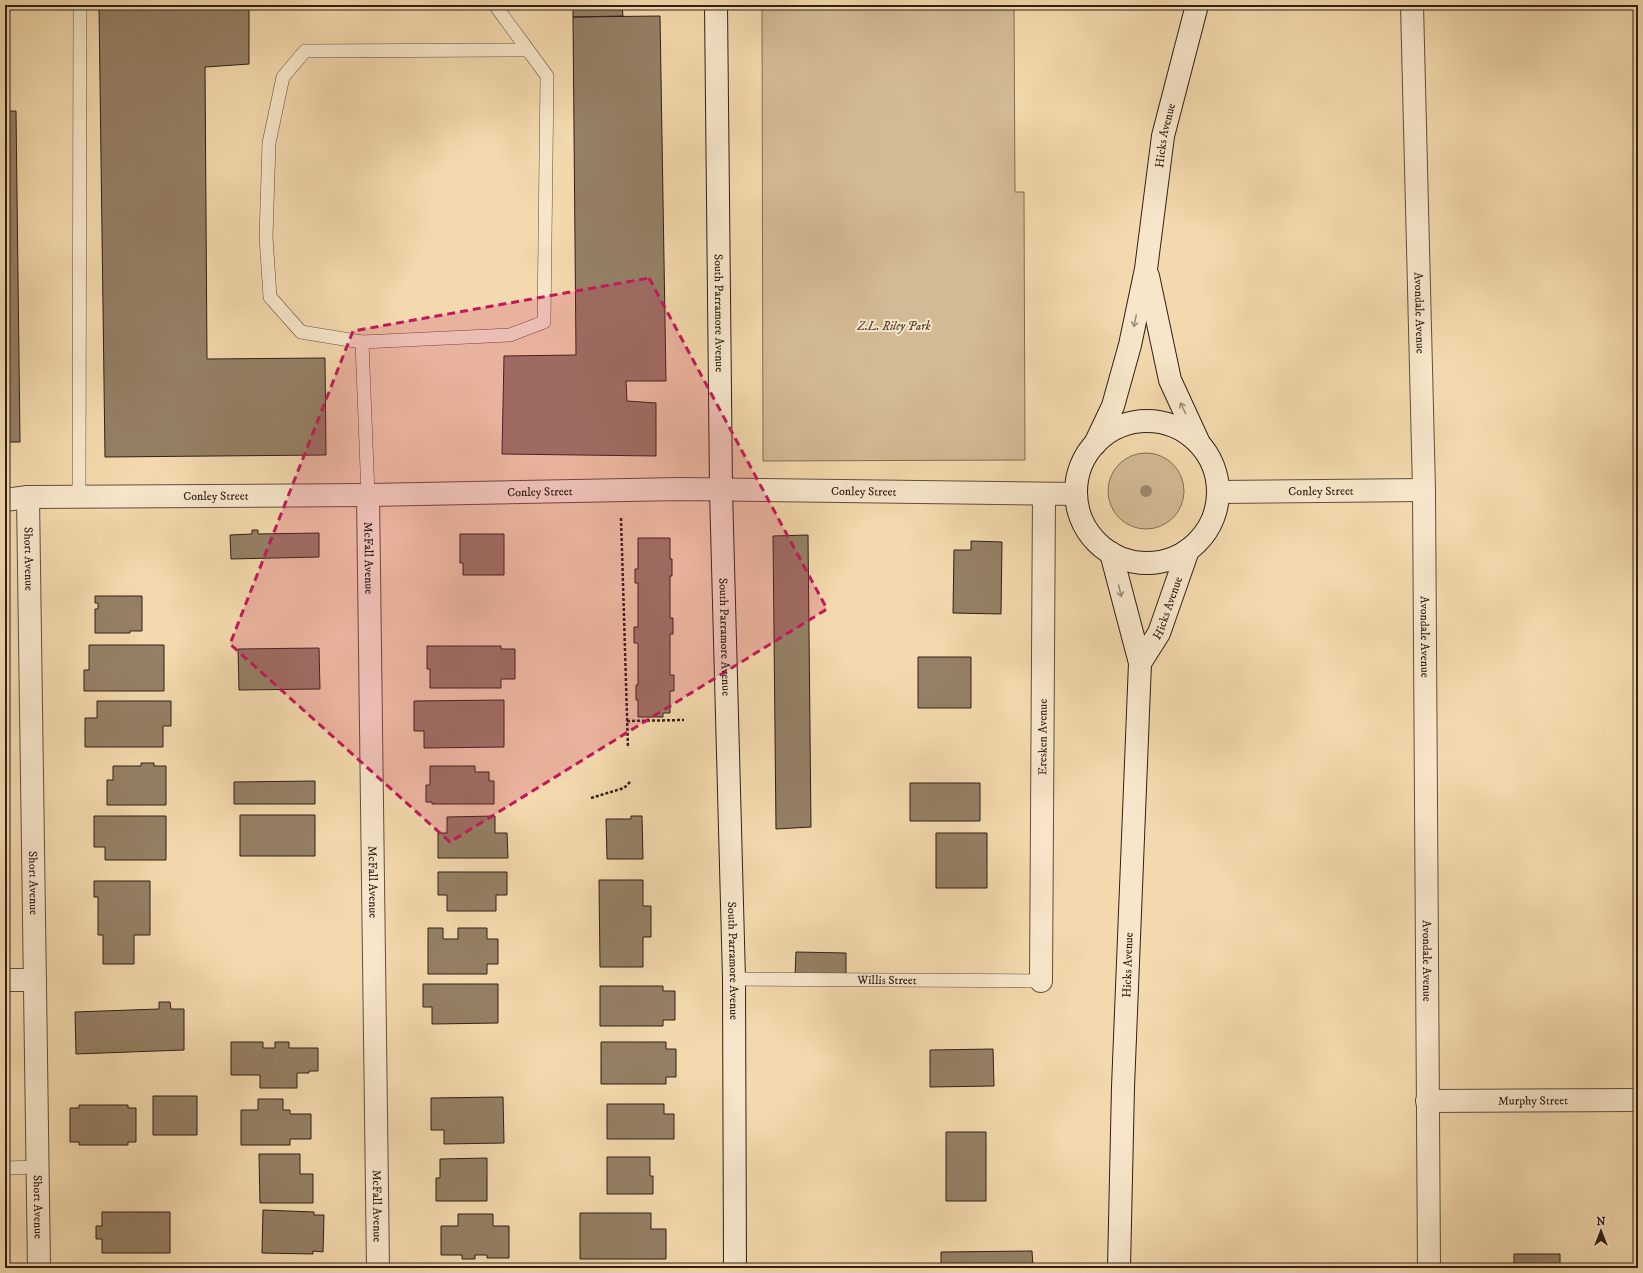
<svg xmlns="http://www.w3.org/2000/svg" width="1643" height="1273" viewBox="0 0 1643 1273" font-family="'IM FELL DW Pica',serif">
<rect width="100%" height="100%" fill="#f3d9ad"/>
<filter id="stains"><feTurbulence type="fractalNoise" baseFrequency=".005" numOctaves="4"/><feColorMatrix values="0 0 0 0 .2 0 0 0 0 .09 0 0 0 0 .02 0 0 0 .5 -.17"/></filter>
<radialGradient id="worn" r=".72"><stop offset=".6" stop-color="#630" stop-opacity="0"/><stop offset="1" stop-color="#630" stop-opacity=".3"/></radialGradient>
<path fill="#d2ba94" stroke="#816d56" d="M762 5H1014L1015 192H1024L1025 460 763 461Z
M1108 491a38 38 0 1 1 76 0a38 38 0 1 1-76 0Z"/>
<path fill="#958065" stroke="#302018" d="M249 5V64L205 67 207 359 325 358 326 455 105 457 99 6Z
M573 5H622L623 16 573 17Z
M660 16 666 381H626L627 401 656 403V456L502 454 504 356 576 355 573 17Z
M5 111H16L20 442H5Z
M252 530H258V534L319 533V557L231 559 230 535 252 534Z
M460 534H504V575H463V563H460Z
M808 535 811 827 776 829 773 536Z
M638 538H670V559H672V576H670V618H673V634H670V675H674V691H670V713H663V717H638V700H636V685H638V643H634V627H638V583H635V569H638Z
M971 541 1002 542 1001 614 953 613 954 550H971Z
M95 596H142V631H130V633H95V609H98V603H95Z
M89 645H164V691H84V670H89Z
M427 646H501V649H515V679H501V688H430V669H427Z
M319 648 320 689 239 690 238 649Z
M918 657H971V708H918Z
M504 700V747L424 748V731H414V701Z
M97 701H171V726H163V747H85V718H97Z
M141 763H154V766H166V805H107V780H113V766H141Z
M430 766H475V772H489V781H494V804H432V802H426V785H430Z
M315 781V804H234V782Z
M910 783H980V821H910Z
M240 815H315V856H240Z
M94 816H166V860H105V847H94Z
M495 816V833H507L508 858H438V833H447V817Z
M631 816H642L643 859H607L606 819H631Z
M936 833H987V888H936Z
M438 872H507V895H496V911H447V895H438Z
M599 880H643V906H651V937H643V967H600Z
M94 881H150V935H134V964H103V935H98V897H94Z
M428 928H443V939H458V928H487V939H498V964H487V974H428Z
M796 952 846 953V976L795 975Z
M423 984H498V1023L432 1024V1007H423Z
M600 986H663V991H675V1020H663V1026H600Z
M159 1002H170L171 1009H184V1050L76 1054 75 1012 159 1009Z
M231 1042H263V1048H275V1042H289V1048H318V1071H309V1073H297V1088H260V1075H231Z
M601 1042H666V1049H676V1077H666V1084H601Z
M993 1049 994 1086 930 1087V1050Z
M153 1096H197V1135H153Z
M503 1097 504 1143 444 1144V1130H431V1098Z
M258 1099H283V1110H290V1114H311V1139H290V1145H241V1110H258Z
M607 1104H664V1114H674V1139H607Z
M79 1105H128V1108H136V1142H128V1145H79V1142H70V1108H79Z
M946 1132H986V1201H946Z
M259 1154H300V1174H313V1203H260Z
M607 1157H650V1176H653V1194H607Z
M487 1158V1201H436V1178H440V1159Z
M263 1210 314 1212V1215H324L323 1252 313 1251V1254L262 1253Z
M102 1212H170V1253H102V1239H96V1226H102Z
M580 1213H651V1229H666V1259H580Z
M458 1214H493V1226H509V1258H487V1255H475V1259H462V1255H441V1226H458Z
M1032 1251 1033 1268H941V1252Z
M1514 1254H1560V1268H1514Z
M472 1265H497V1268H472Z"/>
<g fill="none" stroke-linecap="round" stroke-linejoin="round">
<g stroke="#614e3d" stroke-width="14">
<g id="lane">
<path d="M362 342 301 332 270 297 266 237 269 143 283 77 305 51 528 50"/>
<path d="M368 495 362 342 510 335 544 322 547 76 495 5"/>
<path d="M79 497 80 5"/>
<path id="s1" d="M734 979 1041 981"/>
<path d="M5 1168 37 1167"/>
</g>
</g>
<g stroke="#614e3d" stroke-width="24">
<g id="street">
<path id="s2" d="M1412 5 1424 490 1429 1268"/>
<path id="s3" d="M1219 492 1424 490"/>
<path id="s4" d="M368 495 378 1268"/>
<path id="s5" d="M28 497 39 1268"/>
<path id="s6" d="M5 500 28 497 368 495 680 489 1076 494"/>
<path d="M5 980H35"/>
<path id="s7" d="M1041 981 1044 494"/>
<path id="s8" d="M1427 1101 1638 1100"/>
</g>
</g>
<g stroke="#302018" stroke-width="24">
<g id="secondary">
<path id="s9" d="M716 5 721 490 734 979 735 1268"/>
<path d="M1148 276 1170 380 1199 443"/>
<circle cx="1147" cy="492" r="71"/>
<path id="s10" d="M1095 444 1113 406 1130 345 1146 269 1163 136 1197 5"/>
<path d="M1111 553 1140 663 1123 1087 1119 1268"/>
<path id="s11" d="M1140 663 1159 633 1188 550"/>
</g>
</g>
<path stroke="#302018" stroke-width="2.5" stroke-dasharray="3 2" stroke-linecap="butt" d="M621 518 628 748
M627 721 684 720
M591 798 624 788 630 782"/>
<use href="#lane" stroke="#f7e6ca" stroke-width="13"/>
<use href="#street" stroke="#f7e6ca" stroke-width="22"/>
<use href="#secondary" stroke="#f7e6ca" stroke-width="22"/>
</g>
<circle fill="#9e886c" cx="1146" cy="491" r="6"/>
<defs><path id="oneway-shaft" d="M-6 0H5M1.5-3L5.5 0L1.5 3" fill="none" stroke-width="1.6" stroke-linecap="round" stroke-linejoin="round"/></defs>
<g stroke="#9d8d7a">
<use href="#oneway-shaft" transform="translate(1135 321) rotate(102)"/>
<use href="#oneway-shaft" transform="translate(1183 408) rotate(-115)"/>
<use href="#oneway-shaft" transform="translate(1120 591) rotate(76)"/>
</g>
<path fill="#c2185b" fill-opacity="0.2" stroke="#c2185b" stroke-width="3" stroke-dasharray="8 5" stroke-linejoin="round" d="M649 278 827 609 450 842 230 644 353 331Z"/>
<g text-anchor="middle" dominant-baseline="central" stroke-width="4" stroke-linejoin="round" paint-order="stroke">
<g font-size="12" fill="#302018" stroke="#f7e6ca">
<text stroke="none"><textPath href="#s10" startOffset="318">Hicks Avenue</textPath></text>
<text stroke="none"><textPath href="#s2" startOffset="308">Avondale Avenue</textPath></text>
<text stroke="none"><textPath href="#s9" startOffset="308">South Parramore Avenue</textPath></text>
<text stroke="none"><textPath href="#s3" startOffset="102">Conley Street</textPath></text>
<text stroke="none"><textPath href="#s6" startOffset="535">Conley Street</textPath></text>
<text stroke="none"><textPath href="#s6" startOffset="859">Conley Street</textPath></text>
<text stroke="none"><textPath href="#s6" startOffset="211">Conley Street</textPath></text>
<text stroke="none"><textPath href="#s4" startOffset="63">McFall Avenue</textPath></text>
<text stroke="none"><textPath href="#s5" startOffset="62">Short Avenue</textPath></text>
<text stroke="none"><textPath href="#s11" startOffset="62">Hicks Avenue</textPath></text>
<text stroke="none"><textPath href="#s2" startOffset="632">Avondale Avenue</textPath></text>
<text stroke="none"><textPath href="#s9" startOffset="632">South Parramore Avenue</textPath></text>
<text stroke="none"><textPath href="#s7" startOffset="244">Eresken Avenue</textPath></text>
<text stroke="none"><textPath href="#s4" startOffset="387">McFall Avenue</textPath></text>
<text stroke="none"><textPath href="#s5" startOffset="386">Short Avenue</textPath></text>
<text stroke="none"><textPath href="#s9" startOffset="956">South Parramore Avenue</textPath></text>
<text stroke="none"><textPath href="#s2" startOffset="956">Avondale Avenue</textPath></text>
<text transform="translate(1128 965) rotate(-88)">Hicks Avenue</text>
<text stroke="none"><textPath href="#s1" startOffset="153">Willis Street</textPath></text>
<text stroke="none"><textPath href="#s8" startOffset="106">Murphy Street</textPath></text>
<text stroke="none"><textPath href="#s4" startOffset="711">McFall Avenue</textPath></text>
<text stroke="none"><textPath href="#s5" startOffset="710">Short Avenue</textPath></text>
</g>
<g font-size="12" font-style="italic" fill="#584637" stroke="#f7e6ca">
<text x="894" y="326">Z.L. Riley Park</text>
</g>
</g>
<rect width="1643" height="1273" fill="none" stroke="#f3d9ad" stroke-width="20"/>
<rect x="6" y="6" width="1631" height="1261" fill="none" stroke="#302018" stroke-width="2"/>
<rect x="10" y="10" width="1623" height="1253" fill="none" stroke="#302018"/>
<g transform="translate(1601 1231)" stroke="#f7e6ca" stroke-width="3" paint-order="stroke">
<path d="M0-3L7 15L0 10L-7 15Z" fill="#302018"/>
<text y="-6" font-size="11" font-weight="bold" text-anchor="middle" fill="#302018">N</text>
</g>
<rect width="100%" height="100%" filter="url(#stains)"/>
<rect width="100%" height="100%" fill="url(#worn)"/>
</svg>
